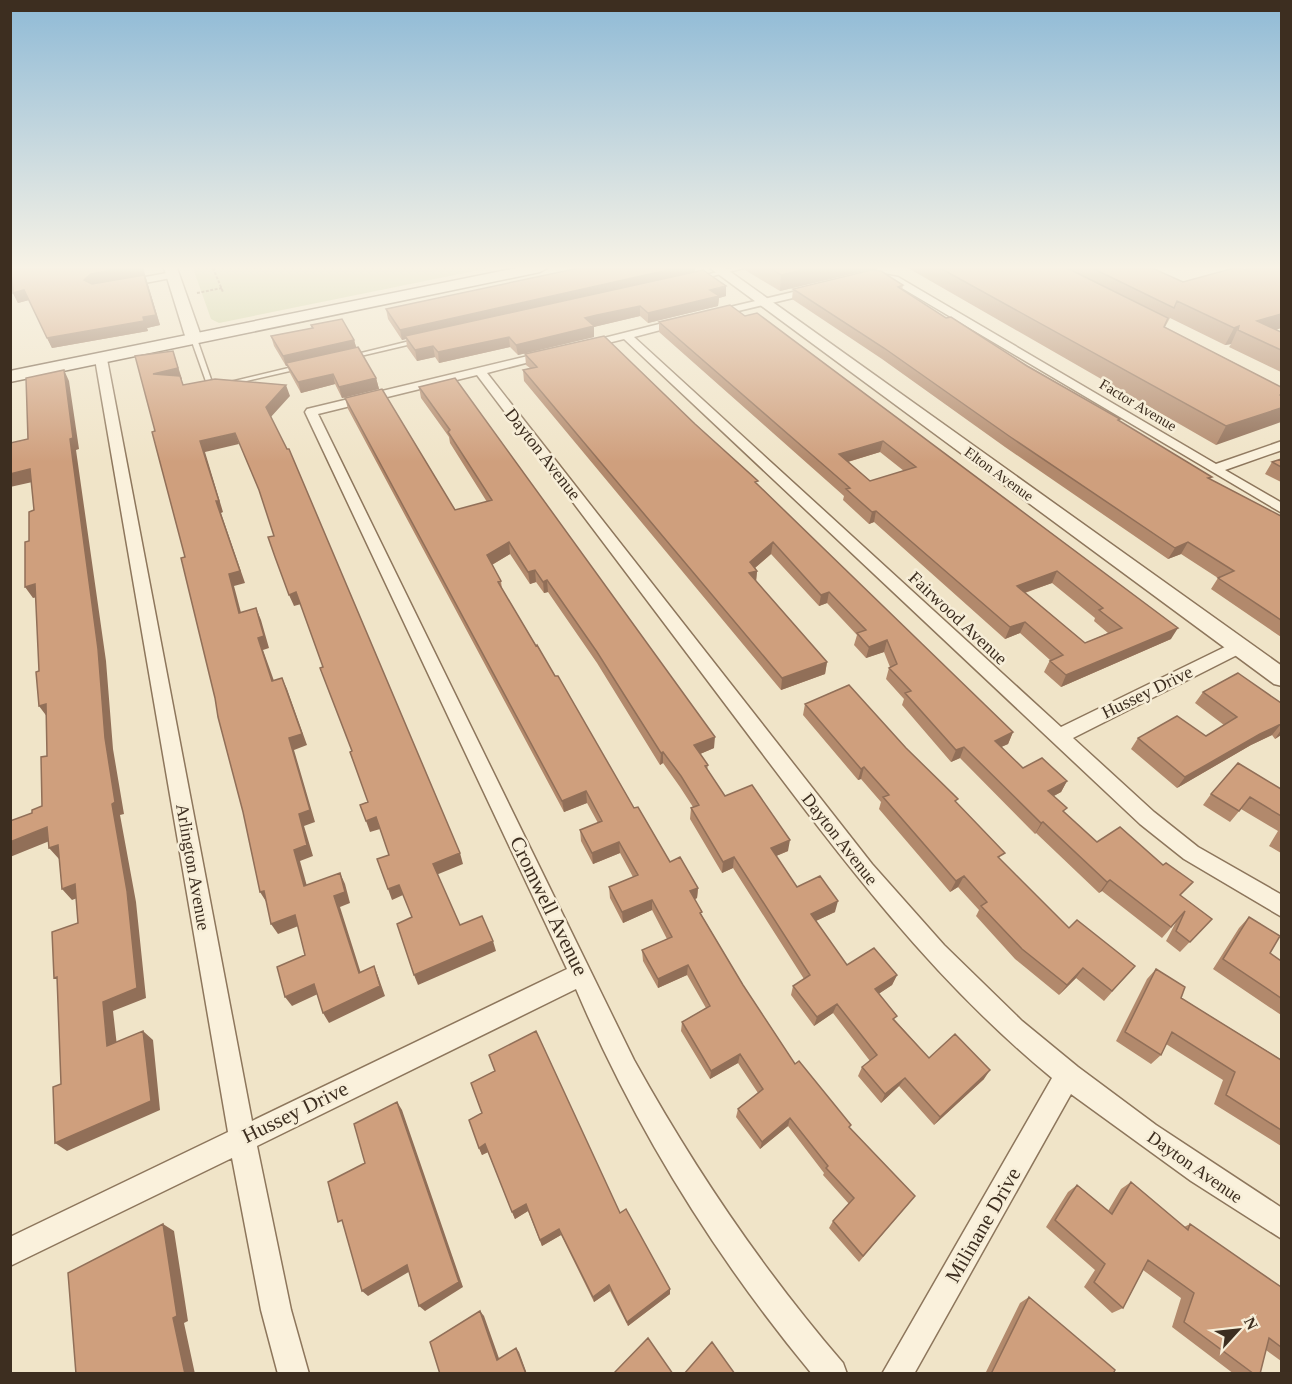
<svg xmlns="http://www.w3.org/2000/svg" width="1292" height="1384" viewBox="0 0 1292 1384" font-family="'Times New Roman',serif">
<rect width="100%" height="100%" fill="#f0e4c8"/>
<path fill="#c9cf9b" d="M489 268 219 323 211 319 193 268Z"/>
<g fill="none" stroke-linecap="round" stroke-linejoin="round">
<g stroke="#8d765c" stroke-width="3">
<path id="service" d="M733 268H744L701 279 698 277Z
M194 337 197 339 213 385 216 387 215 388 211 389 208 387 191 339Z
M418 339 420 340V342L352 358 349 356Z
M301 365 304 367 303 368 229 385 226 383Z"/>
</g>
<g stroke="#8d765c" stroke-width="3">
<path id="minor" d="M172 272 177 275 176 277 124 287 119 284 124 281Z
M870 272 898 277 1216 464 1282 441V450L1225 470 1282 503V513L890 281 866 277V273Z
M814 287 819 290 818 292 713 317 708 314 709 312Z
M683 318 687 319V323L634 337 1061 727 1231 644H1243L1246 648 1243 652 1073 738 1154 812 1198 847 1282 895V917L1184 859 1140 824 624 339 584 349 578 346 580 344Z
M549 351 553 352V356L487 373 872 864 944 945 1022 1021 1078 1067 1156 1125 1282 1208V1239L1191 1181 1071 1094 914 1374H882L1052 1078C931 979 838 854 744 729 655 611 566 493 477 375L318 414 634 1060C694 1168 762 1269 843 1363L847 1374H812C715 1257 635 1128 576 989L257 1146 291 1310 309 1374H278L261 1310 232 1158 10 1266V1237L228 1132 95 359 101 355 107 359 252 1121 567 969 305 412 307 409Z"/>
</g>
<g stroke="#8d765c" stroke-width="3">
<path id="tertiary" d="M164 268H177L202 339 199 342H189L186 339Z
M710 268H725L1282 666V686L1274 684Z"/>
</g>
<g stroke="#6f573f" stroke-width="3">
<path id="secondary" d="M516 268H547L540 272 10 382V371Z"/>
</g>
<path stroke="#8d765c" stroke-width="2" stroke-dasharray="3 1.5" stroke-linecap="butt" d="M213 268 223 292
M197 293 222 288"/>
<use href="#service" fill="#faf1dc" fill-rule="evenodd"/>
<use href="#minor" fill="#faf1dc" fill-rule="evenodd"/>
<use href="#tertiary" fill="#faf1dc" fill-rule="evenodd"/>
<use href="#secondary" fill="#faf1dc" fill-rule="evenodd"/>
</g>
<path fill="#b2896c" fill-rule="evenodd" d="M10 268H143L160 325 147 328 148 331 52 348 29 300 18 303 13 293V288H10Z
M695 268V272L726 296 719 298 718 306 648 323 640 316 597 326 594 327V337L518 355 510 347 439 363 435 357 417 361 407 347 406 339 402 340 388 319 386 309Z
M745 268H878L876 271 903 285 902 290 946 318 1120 419 1119 421 1210 479 1281 516V637L1211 589 1218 578 1181 554 1168 559 1005 447 882 359 792 299 793 289 874 271 868 270 780 291 745 270Z
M908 268H1152L1281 328 1276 330 1281 332V372L1229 347 1231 344 1225 345 1170 318 1165 327 1281 387 1216 445Z
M730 305 1171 639 1061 687 1044 672 1050 660 1020 633 1005 639 874 522 869 524 843 500 844 496 659 332V322ZM880 452 904 471 870 481 848 462ZM1052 583 1095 618 1094 621 1108 633 1085 643 1025 593Z
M311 325 354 340 356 347 376 378 379 389 342 398 335 384 301 393 290 373 287 366H286L274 346 271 336 312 328Z
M525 354 758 485 1013 732 1008 744 1001 747 1023 768 1067 781 1061 792 1054 796 1065 813 1097 842 1181 896 1212 919 1180 952 1166 941 1176 922 1162 938 1102 891 1099 893 1036 833 1035 834 960 758 951 762 902 705 904 699 886 679 889 668 890 667 884 652 866 658 854 645 857 635 827 603 819 606 771 554 755 568 757 571 756 581 827 662 825 674 781 690 524 381 523 370 530 368 526 365Z
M419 387 714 748 700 754 708 765 707 770 725 796 788 851 776 856 797 887 835 912 816 921 847 965 897 975 892 985 878 994 895 1020 929 1058 984 1079 934 1125 899 1086 881 1103 858 1076 862 1067 870 1061 833 1013 814 1026 791 995 793 986 804 979 733 868 722 873 690 819 691 808 693 807 680 787 663 763 660 765 597 663 548 592 544 593 536 582 530 584 510 554 492 565 501 581 502 590 536 646 555 676 634 808 670 862 698 888 697 898 695 899 702 916 743 985 795 1064 850 1128 915 1196 859 1262 829 1228 833 1221 849 1204 823 1175 824 1173 788 1126 760 1149 736 1117 738 1109 758 1093 738 1063 710 1079 681 1031 682 1022 706 1008 687 975 658 988 643 961 642 950 667 939 652 910 623 923 610 898 609 887 633 877 620 853 593 864 581 841 580 830 598 823 587 803 564 812 348 409 345 398 455 510 487 502 450 443 449 437 421 398Z
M1281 459V482L1265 474 1272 462Z
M1203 692 1281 703V735L1275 739 1272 735 1251 745 1177 788 1131 749 1138 738 1206 736 1224 725 1195 703Z
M805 704 906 748 956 803 1001 860 1069 928 1135 966 1104 1001 1076 978 1059 995 1015 959 976 916 979 910 958 887 950 892 879 809 881 802 861 779 858 780 803 715Z
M1281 789V853L1269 846 1278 831 1241 809 1230 822 1203 805 1211 794Z
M1249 917 1270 953 1281 961V1015L1213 969 1239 928Z
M1156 969 1181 998 1280 1059 1281 1058V1146L1214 1104 1223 1080 1166 1044 1161 1055 1151 1064 1116 1041 1147 979Z
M479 1148 620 1213 670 1294 628 1326 610 1291 594 1302 561 1235 542 1246 528 1211 515 1219 488 1152 482 1155Z
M1131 1182 1184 1227 1190 1224 1281 1287V1361L1266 1350 1260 1374H1234L1172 1327 1181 1298 1143 1270 1123 1308 1112 1313 1084 1287 1095 1270 1046 1227 1068 1192 1077 1185 1108 1211 1121 1189Z
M1029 1297 1113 1374H985L1020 1303Z"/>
<path fill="#916f58" d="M121 268H143L160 325 147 328 148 331 52 348 47 338 89 290 84 280 91 274Z
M677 268H695V274L405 336 406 339 402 340 400 330Z
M809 268H869L868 270 780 291 781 275Z
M726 286V296L719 298 718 306 648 323V313L710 290Z
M24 290 29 300 18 303 13 293Z
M640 306V316L594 327V337L518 355 516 345 585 318Z
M1281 314V328L1253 337 1257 321Z
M1239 326 1231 344 1225 345 1234 328Z
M509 337 510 347 439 363 438 352Z
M354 340 357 350 286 363 287 366H286L283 356Z
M433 346 435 357 417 361 415 350Z
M173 351 182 379 153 374Z
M64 370 69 381 79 449 76 450 106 661 113 749 124 814 120 815 136 902 146 998 113 1011 118 1055 107 1046 103 1002 112 804 70 439Z
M333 374 335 384 301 393 298 382Z
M376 378 379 389 342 398 339 387Z
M286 385 290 396 270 418 266 407Z
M1281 394V422L1216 445 1226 426Z
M235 433 239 444 205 452 223 512 221 513 245 583 234 586 244 624 239 613 229 574 216 501 200 441Z
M883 441 880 452 837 465 839 454Z
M30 469 37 481 10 487V474Z
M876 511 874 522 869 524 872 512Z
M509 542 510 554 488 567 487 555Z
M773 542 771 554 749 573 757 571 756 582 747 585 750 562Z
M1188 542 1181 554 1168 559 1175 548Z
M535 570 536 582 530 584 528 572Z
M1057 571 1052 583 1012 597 1017 586Z
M547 580 548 592 544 593 543 582Z
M35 584 42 596 33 598 25 587Z
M296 592 301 604 294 606 289 595Z
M829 592 827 603 819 606 821 595Z
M256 608 261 620 269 648 263 650 278 692 272 681 258 638Z
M1025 622 1020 633 1005 639 1010 627Z
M1178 628 1171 639 1061 687 1066 675Z
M887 640 884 652 866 658 869 647Z
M827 662 825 674 781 690 782 678Z
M282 678 287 689 307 745 294 750 315 822 304 826 313 856 300 861 310 897 304 886 294 850 289 738Z
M46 704 48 718 39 706Z
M1281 724 1272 735 1251 745 1177 788 1185 777 1260 734Z
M1281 730V735L1275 739Z
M1013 732 1008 744 990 752 995 741Z
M715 737 714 748 693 757 694 745Z
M964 747 960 758 951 762 956 750Z
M663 752V763L660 765 661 753Z
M864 767 861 779 858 780 861 769Z
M1067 781 1061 792 1042 802 1048 791Z
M586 791 587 803 564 812 562 801Z
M376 817 380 829 370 832 366 821Z
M1043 822 1036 833 1035 834 1041 823Z
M47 827 57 838 10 857V842Z
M790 840 788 851 769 859 771 848Z
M619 842 620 853 593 864 592 853Z
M58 845 68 856 59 859 49 848Z
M460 853 463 864 436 875 433 864Z
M734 857 733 868 722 873 723 862Z
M340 873 345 884 350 903 340 907 364 983 359 973 334 896Z
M964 876 958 887 950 892 956 881Z
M1110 880 1102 891 1099 893 1107 882Z
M75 884 85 895 72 900 62 889Z
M399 885 403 895 392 900 388 889Z
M698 888 697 898 689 902 690 891Z
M264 891 267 903 260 892Z
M652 900V910L623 923 622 912Z
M838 901 835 912 809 924 811 914Z
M295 915 301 925 278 934 271 924Z
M493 941 496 951 418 985 414 975Z
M688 965 687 975 658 988V979Z
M374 966 378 976 385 996 329 1023 323 1013Z
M1083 968 1076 978 1059 995 1067 985Z
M897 975 892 985 871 999 875 989Z
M314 984 320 993 292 1006 285 997Z
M837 1004 833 1013 814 1026 817 1017Z
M143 1031 153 1040 160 1110 67 1151 55 1143Z
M740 1054 738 1063 710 1079 711 1071Z
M990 1070 984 1079 934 1125 940 1117Z
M905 1078 899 1086 881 1103 885 1094Z
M397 1102 402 1110 463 1287 425 1311 419 1306Z
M790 1118 788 1126 760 1149 762 1142Z
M485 1144 488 1152 482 1155 479 1148Z
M526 1204 528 1211 515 1219 512 1212Z
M163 1224 174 1231 188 1321 184 1323 195 1374H185L173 1318Z
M559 1229 561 1235 542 1246 540 1240Z
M407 1265 412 1270 368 1296 362 1291Z
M609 1285 610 1291 594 1302 593 1297Z
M670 1289V1294L628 1326 627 1322Z
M480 1311 484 1316 501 1364 497 1360Z
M10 1327 12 1372 10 1373Z
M516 1348 519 1352 527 1374H526Z"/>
<path fill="#cf9f7d" stroke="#916f58" stroke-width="1.5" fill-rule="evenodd" d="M10 268H121L91 274 84 280 92 284 144 275 156 315 143 317 144 321 47 338 24 290 13 293 12 278H10Z
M579 268H677L400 330 386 309Z
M770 268H809L781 275Z
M940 268H1067L1168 318 1164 327 1281 387V394L1280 395 1281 396V408L1226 426Z
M1092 268H1152L1183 282 1234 268H1242L1245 270 1251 268H1281V314L1257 321 1281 332V350L1238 330 1239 326 1234 328 1177 301 1174 308Z
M703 270 726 286 710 290 719 296 648 313 640 306 597 315 585 318 594 326 516 345 509 337 438 352 433 346 415 350 405 336Z
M871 270 881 271 903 285 898 287 946 318 951 317 1027 366 1120 419 1118 420 1212 477 1208 478 1281 516V620L1218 578 1234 571 1188 542 1175 548 1009 436 884 348 793 289Z
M730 305 745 316 757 313 1178 628 1066 675 1050 661 1063 655 1025 622 1010 627 876 511 872 512 846 489 850 488 659 322ZM883 441 916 467 870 481 839 454ZM1057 571 1103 608 1099 610 1122 628 1085 643 1017 586Z
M342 319 354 340 283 356 271 336 313 328 311 325Z
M604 336 695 424 758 481 755 482 1013 732 995 741 1023 768 1042 758 1067 781 1048 791 1067 808 1063 811 1097 842 1120 827 1163 865 1166 863 1193 882 1180 895 1212 919 1190 942 1176 931 1185 911 1171 927 1110 880 1107 882 1043 822 1041 823 964 747 956 750 905 693 911 691 889 668 897 664 887 640 869 647 857 633 866 630 829 592 821 595 773 542 750 562 757 571 749 573 827 662 782 678 523 370 537 367 525 354Z
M358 347 376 378 339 387 333 374 298 382 286 363Z
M173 351 178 368 153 374 180 376 183 385 215 379 286 385 266 407 287 449H289L460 853 433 864 460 925 482 916 493 941 414 975 397 924 412 917 399 885 388 889 377 859 389 855 376 817 366 821 360 805 368 802 350 752 352 751 320 668 323 667 296 592 289 595 275 557 268 537 274 536 259 490 235 433 200 441 219 501H216L240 571 229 574 239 613 256 608 264 636 258 638 272 681 282 678 302 734 289 738 310 810 299 814 307 845 294 850 304 886 340 873 345 892 334 896 359 973 374 966 380 986 323 1013 314 984 285 997 277 967 305 955 295 915 271 924 264 891 260 892 243 812 218 717 215 698 181 558 185 557 152 432 155 431 135 356Z
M64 370 73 438 70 439 98 649 105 738 115 802 112 804 127 891 137 988 103 1002 107 1046 143 1031 151 1101 55 1143 53 1087 61 1084 57 977 54 978 52 932 78 923 75 884 62 889 58 845 49 848 47 827 10 842V821L32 813V810L42 806 41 757 47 756 46 704 39 706 36 672 39 671 35 584 25 587V542L29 541V512L34 510 30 469 10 474V443L28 439 26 378Z
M455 378 715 737 694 745 708 765 705 766 725 796 752 785 790 840 771 848 797 887 820 876 838 901 811 914 847 965 874 948 897 975 875 989 897 1016 893 1019 929 1058 955 1034 990 1070 940 1117 905 1078 885 1094 862 1067 877 1055 837 1004 817 1017 793 986 810 975 734 857 723 862 691 808 699 805 681 776 663 752 661 753 597 652 547 580 543 582 535 570 528 572 509 542 487 555 501 581 498 582 536 646 537 645 555 676H558L634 808 638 807 670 862 680 857 698 888 690 891 702 912 700 913 743 985 795 1064 799 1061 851 1125 849 1127 915 1196 863 1256 833 1221 854 1198 826 1168 828 1166 790 1118 762 1142 738 1109 763 1089 740 1054 711 1071 682 1022 710 1006 688 965 658 979 642 950 672 937 652 900 622 912 609 887 638 875 619 842 592 853 580 830 602 821 586 791 562 801 345 398 382 389 455 510 492 500 448 432 450 430 419 387Z
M1281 459V467L1272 462Z
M1238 673 1281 703V725V724L1260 734 1185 777 1138 738 1177 716 1206 736 1237 717 1203 692Z
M849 685 906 748 958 799 955 801 1005 853 998 857 1069 928 1077 920 1135 966 1112 991 1083 968 1067 985 1022 949 981 906 987 902 964 876 956 881 883 797 889 795 864 767 861 769 805 704Z
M1238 763 1281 789V816L1250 797 1239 811 1211 794Z
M1249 917 1280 936 1270 953 1281 961V998L1223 959Z
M1156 969 1185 987 1181 998 1281 1060V1130L1226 1095 1235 1072 1172 1032 1161 1055 1125 1032Z
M536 1031 620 1213 626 1209 670 1289 627 1322 609 1285 593 1297 559 1229 540 1240 526 1204 512 1212 485 1144 479 1148 469 1120 482 1113 471 1083 495 1071 489 1055Z
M397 1102 459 1282 419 1306 407 1265 362 1291 342 1220 338 1222 328 1182 365 1163 354 1124Z
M1131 1182 1188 1230 1190 1224 1281 1287V1347L1269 1338 1260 1374H1254L1184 1322 1194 1293 1148 1260 1123 1308 1094 1282 1105 1264 1055 1220 1077 1185 1112 1214Z
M163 1224 177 1316 173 1318 185 1374H76L68 1273Z
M1029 1297 1115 1370 1113 1374H991Z
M480 1311 497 1360 516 1348 526 1374H440L430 1342Z
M648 1338 673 1374H614V1373Z
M712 1342 735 1374H684Z"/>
<linearGradient id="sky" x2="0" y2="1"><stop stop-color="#8fbad6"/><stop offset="0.58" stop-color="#f8f3e6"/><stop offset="1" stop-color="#f8f3e6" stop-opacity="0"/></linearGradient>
<rect width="1292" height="462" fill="url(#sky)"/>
<g text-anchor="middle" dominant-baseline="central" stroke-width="5" stroke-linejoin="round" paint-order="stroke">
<g font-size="15" fill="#3d2e20" stroke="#f7eed8">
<text transform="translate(1138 405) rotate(31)">Factor Avenue</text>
<text transform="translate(999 474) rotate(36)">Elton Avenue</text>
</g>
<g font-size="18" fill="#3d2e20" stroke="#f7eed8">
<text transform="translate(543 454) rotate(52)">Dayton Avenue</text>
<text transform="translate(958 618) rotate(43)">Fairwood Avenue</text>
<text transform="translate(1147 692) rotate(-26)">Hussey Drive</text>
<text transform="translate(840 839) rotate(52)">Dayton Avenue</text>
<text transform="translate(193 867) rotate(80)">Arlington Avenue</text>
<text transform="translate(1195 1167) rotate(35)">Dayton Avenue</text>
</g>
<g font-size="21" fill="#3d2e20" stroke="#f7eed8">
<text transform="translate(549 906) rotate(64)">Cromwell Avenue</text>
<text transform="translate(295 1112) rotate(-26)">Hussey Drive</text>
<text transform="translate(983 1225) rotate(-60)">Milinane Drive</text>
</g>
</g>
<rect width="1292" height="1384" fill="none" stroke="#3d2e20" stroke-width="24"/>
<g transform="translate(1238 1330) rotate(63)" stroke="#f7eed8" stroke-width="4.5" paint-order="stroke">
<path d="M0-4.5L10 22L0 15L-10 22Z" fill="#3d2e20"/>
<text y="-9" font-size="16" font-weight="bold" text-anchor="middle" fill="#3d2e20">N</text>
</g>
</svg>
